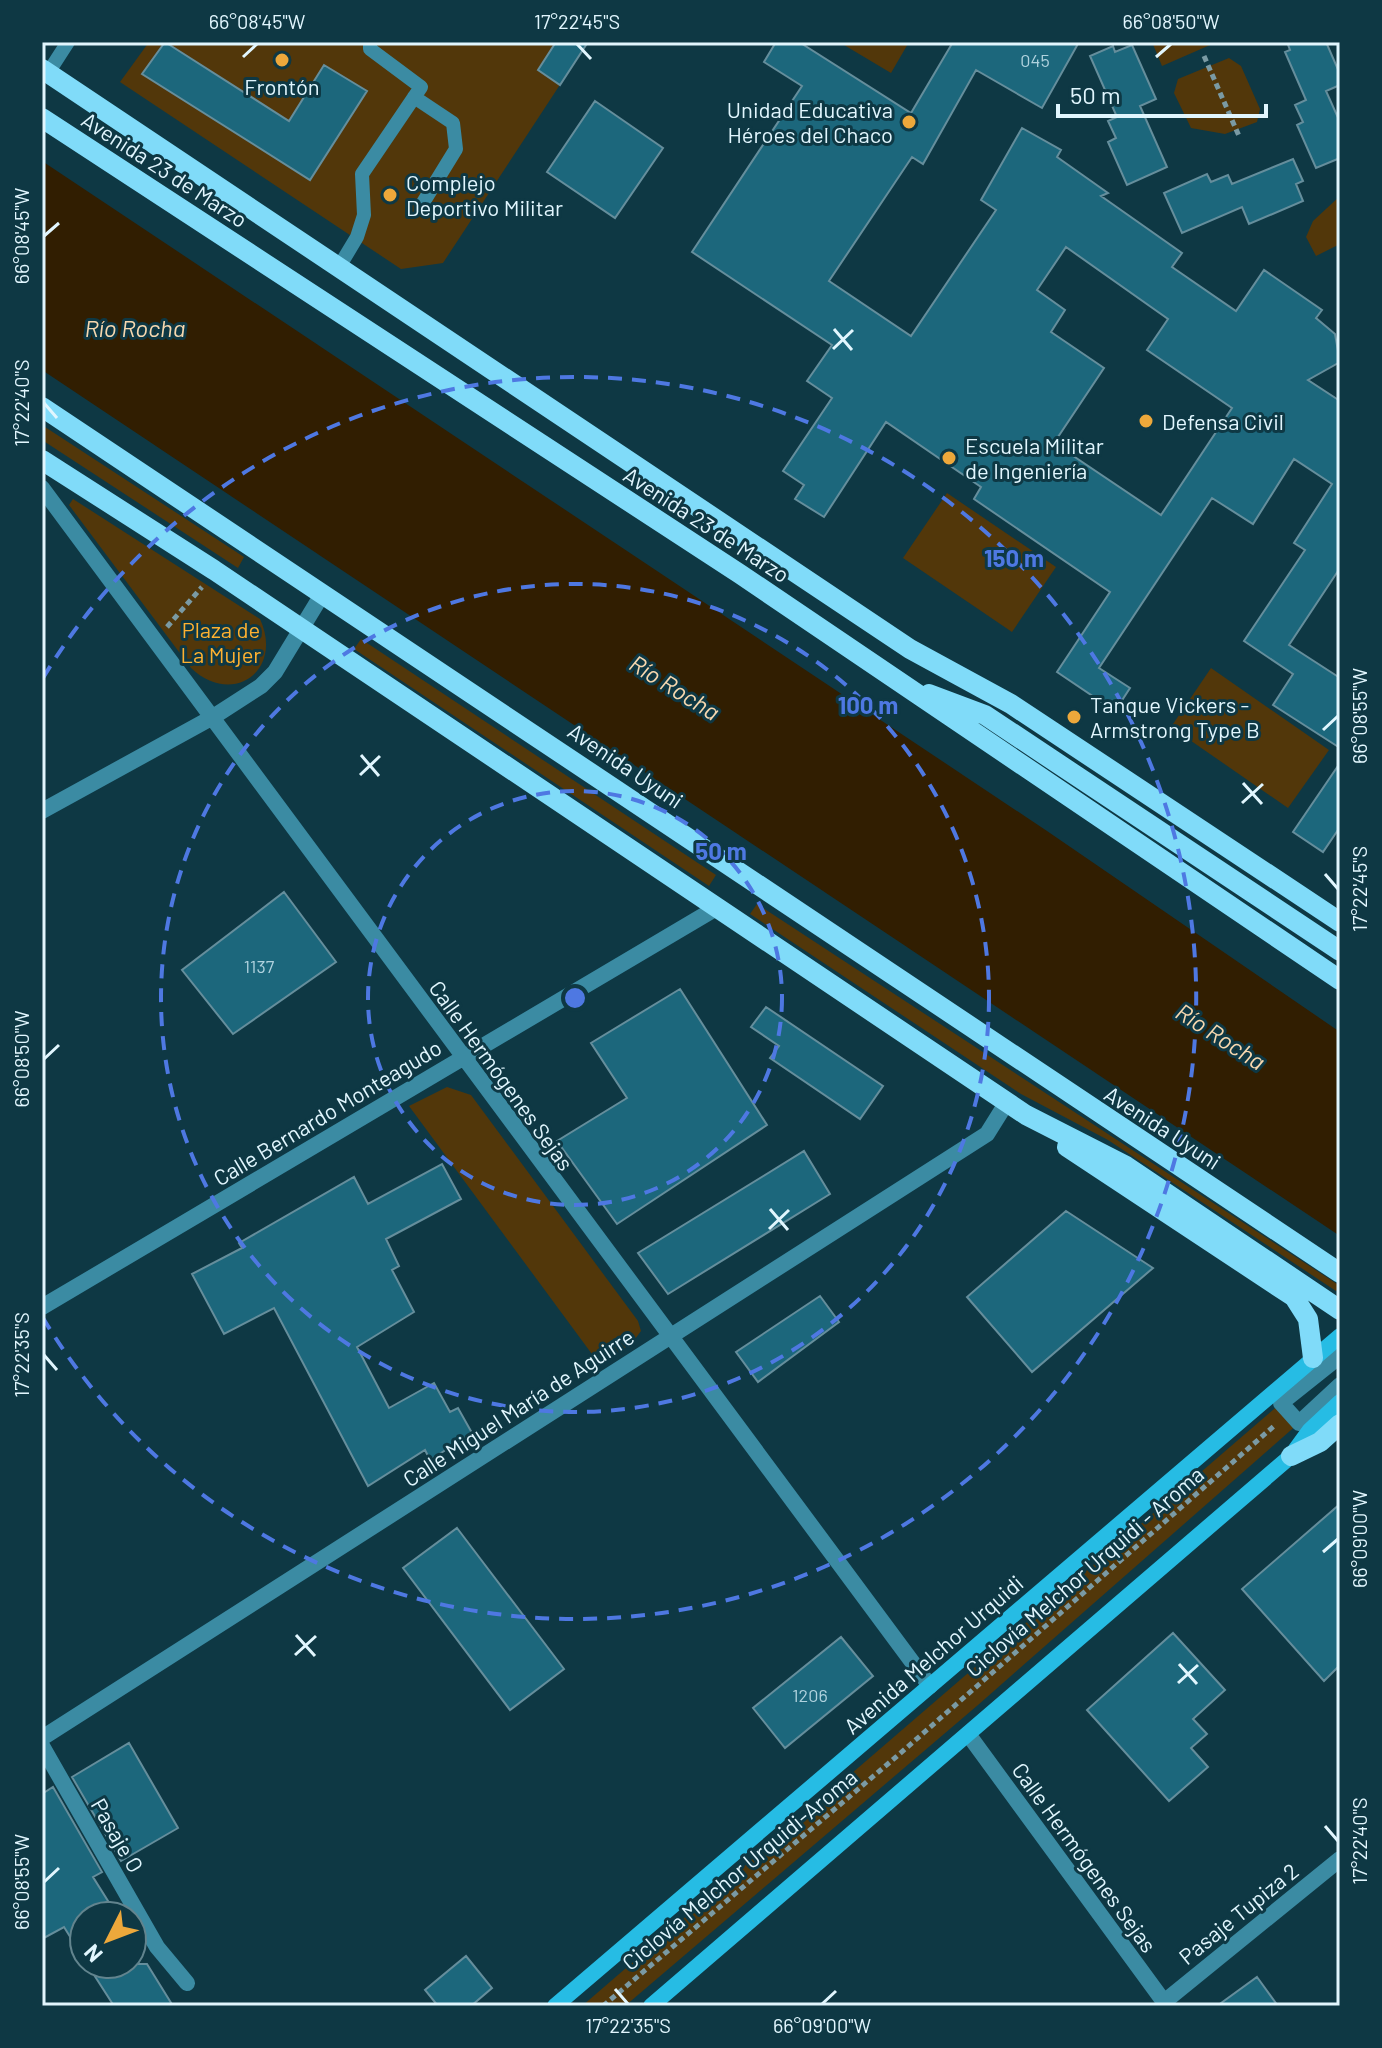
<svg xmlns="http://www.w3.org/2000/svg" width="1382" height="2048" viewBox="0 0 1382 2048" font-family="Barlow,sans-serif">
<rect width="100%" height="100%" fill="#0e3844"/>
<path fill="#52370a" d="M149 42H588L443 263 401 269 120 82Z
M839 42H909L891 73Z
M1152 42H1217L1162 66Z
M1229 58 1241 66 1260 109 1257 122 1225 134 1191 128 1174 93 1178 79Z
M1340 196V244L1316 256 1306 237 1313 221Z
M42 425 244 557 238 568 42 440Z
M947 493 1056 567 1012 632 903 558Z
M73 499 260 619C284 671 232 707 191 668L69 505Z
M361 639 716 875 709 886 354 649Z
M1211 668 1329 750 1288 808 1171 727Z
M757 904 1340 1286 1336 1291 1108 1140 1021 1094 750 914Z
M447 1087 471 1095 638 1321 641 1331 632 1343 600 1365 409 1106Z
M1281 1403 1299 1423 978 1705 625 2006H582Z"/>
<path fill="#311e01" d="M42 161 1047 831 1340 1032V1236L42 370Z"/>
<path fill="#1c677c" stroke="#658e9c" stroke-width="2" fill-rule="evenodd" d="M165 42 289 121 324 65 367 91 310 180 142 74Z
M556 42H588L560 85 538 70Z
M776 42H799L911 113 953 42H1079L1042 108 976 70 923 164 912 157 829 281 911 336 996 210 981 200 1022 128 1061 150 1057 157 1108 193 1101 196 1182 253 1172 267 1236 311 1264 270 1322 310 1316 318 1335 334 1340 362 1308 380 1340 401V568L1289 645 1340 678V748L1273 705 1293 674 1244 641 1305 550 1294 543 1332 484 1294 459 1253 524 1212 498 1099 668 1130 688 1115 711 1057 672 1110 592 974 499 981 487 886 422 824 517 795 499 804 485 783 471 832 398 807 381 832 345 692 252 802 86 764 62ZM1066 247 1168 319 1147 350 1232 408 1161 515 1054 443 1104 368 1051 332 1065 310 1037 290Z
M1287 42H1326L1340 74V85L1326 91 1340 122V158L1316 168 1297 125 1303 122 1295 105 1306 100 1285 52 1290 50Z
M1132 45 1156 99 1140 106 1167 167 1127 185 1108 142 1116 138 1108 121 1117 117 1090 56 1113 46 1115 52Z
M595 101 663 148 615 218 547 172Z
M1293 159 1303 181 1296 184 1303 201 1249 224 1242 207 1182 233 1164 193 1207 174 1211 182 1228 175 1232 184Z
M1340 763V827L1323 852 1293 832Z
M284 892 336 962 233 1034 182 970Z
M680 989 767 1125 617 1224 557 1141 627 1098 591 1043Z
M766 1007 883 1086 860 1119 770 1058 779 1046 751 1027Z
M804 1151 830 1194 668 1294 638 1253Z
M442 1164 461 1199 386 1239 399 1266 392 1270 414 1312 357 1347 389 1408 434 1383 450 1412 458 1408 472 1433 430 1460 425 1450 368 1486 274 1308 224 1334 192 1274 242 1248 239 1243 354 1177 368 1204Z
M1066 1211 1153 1268 1032 1372 967 1297Z
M820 1296 839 1322 758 1382 736 1352Z
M1340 1504V1665L1324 1681 1242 1589Z
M457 1528 564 1669 510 1710 403 1568Z
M1173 1633 1225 1690 1193 1719 1207 1734 1191 1748 1208 1767 1169 1801 1087 1710Z
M841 1637 873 1676 785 1748 753 1708Z
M129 1743 178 1828 121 1861 72 1777Z
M53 1787 102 1872 93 1877 108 1901 84 1915V1959L64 1927 42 1939V1794Z
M466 1956 492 1988 471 2006H438L425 1990Z
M87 1964H147L173 2006H114Z
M1257 1977 1278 2006H1217Z"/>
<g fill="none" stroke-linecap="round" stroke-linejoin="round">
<path stroke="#7a9aa4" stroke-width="5" stroke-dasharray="6 4" stroke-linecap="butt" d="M1204 56 1239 136
M167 627 202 587
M603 2006 896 1757 1274 1426"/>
<path stroke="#3b8ba3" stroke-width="14" d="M48 73 68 42
M414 97 453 123 456 149 421 206
M339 267 357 237 364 215 362 174 421 87 370 49V42"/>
<path stroke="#3b8ba3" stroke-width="16" d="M42 488 930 1686
M42 811 213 717 261 686 275 672 323 593
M42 1307 718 907
M1340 1356 1281 1403 1299 1423 1340 1385
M968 1734 1167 2006
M42 1738 987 1134 1007 1102
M42 1746 157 1947 187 1983
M1164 2002 1340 1859"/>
<path stroke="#26bce4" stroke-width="16" d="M555 2006 1340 1336
M651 2006 1291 1456 1310 1430 1340 1402"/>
<path stroke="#80dbf9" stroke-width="20" d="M42 69 910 649 1011 704 1340 922
M42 118 740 574 1340 980
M42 407 1340 1273
M42 460 214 570 1026 1115 1126 1166 1340 1310
M929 694 985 715 1340 951
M1067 1147 1294 1297 1308 1319 1313 1358
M1291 1456 1320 1442 1340 1424"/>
</g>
<path fill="none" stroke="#e1f6fe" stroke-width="3" d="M577 44 591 59M243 57 257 44M1156 57 1171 44M44 236 59 223M834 329 852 350M833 349 853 330M44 403 57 418M1323 730 1338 716M361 755 379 776M360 775 380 756M1243 783 1262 804M1242 803 1263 784M1325 874 1338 889M44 1059 59 1045M770 1209 788 1230M769 1229 789 1210M44 1355 57 1370M1323 1552 1338 1539M296 1635 315 1656M295 1655 316 1636M1179 1664 1197 1684M1178 1683 1198 1665M1325 1826 1338 1841M44 1882 59 1868M615 1989 628 2004M822 2004 836 1991"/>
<g fill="none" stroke="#4e78e2" stroke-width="4" stroke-dasharray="14 10">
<circle cx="575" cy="998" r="207"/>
<circle cx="575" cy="998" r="414"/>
<path d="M43 678A621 621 0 1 1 43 1318"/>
</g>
<g fill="#eda83b" stroke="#0e3844" stroke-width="3">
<circle cx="282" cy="60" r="8"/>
<circle cx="909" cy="122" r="8"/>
<circle cx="390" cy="195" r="8"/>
<circle cx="1146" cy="421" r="8"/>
<circle cx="949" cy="458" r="8"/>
<circle cx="1074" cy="717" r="8"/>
</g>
<g text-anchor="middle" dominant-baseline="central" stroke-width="6" stroke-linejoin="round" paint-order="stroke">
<g font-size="18" fill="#b0d2de">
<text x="1035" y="60">045</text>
<text x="259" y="966">1137</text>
<text x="810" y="1695">1206</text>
</g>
<g font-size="22" fill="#e1f6fe" stroke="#0e3844" text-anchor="start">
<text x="282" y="86" text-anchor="middle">Frontón</text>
<text x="893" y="109" text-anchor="end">Unidad Educativa<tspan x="893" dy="25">Héroes del Chaco</tspan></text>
<text x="406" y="182">Complejo<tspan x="406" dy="25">Deportivo Militar</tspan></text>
<text x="1162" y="421">Defensa Civil</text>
<text x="965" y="445">Escuela Militar<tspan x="965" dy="25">de Ingeniería</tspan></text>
<text x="1090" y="704">Tanque Vickers -<tspan x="1090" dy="25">Armstrong Type B</tspan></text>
</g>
<g font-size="22" fill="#e1f6fe" stroke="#0e3844">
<text transform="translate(165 169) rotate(33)">Avenida 23 de Marzo</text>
<text transform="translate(707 524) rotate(33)">Avenida 23 de Marzo</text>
<text transform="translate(626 765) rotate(34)">Avenida Uyuni</text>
<text transform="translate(502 1075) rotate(54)">Calle Hermógenes Sejas</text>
<text transform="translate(327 1112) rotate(-31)">Calle Bernardo Monteagudo</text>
<text transform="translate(1163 1127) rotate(33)">Avenida Uyuni</text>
<text transform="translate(518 1407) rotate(-33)">Calle Miguel María de Aguirre</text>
<text transform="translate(1084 1571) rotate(-41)">Ciclovía Melchor Urquidi - Aroma</text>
<text transform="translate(933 1654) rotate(-41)">Avenida Melchor Urquidi</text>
<text transform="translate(118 1835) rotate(60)">Pasaje O</text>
<text transform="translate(1085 1857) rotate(54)">Calle Hermógenes Sejas</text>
<text transform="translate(739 1869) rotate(-40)">Ciclovía Melchor Urquidi-Aroma</text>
<text transform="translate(1238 1913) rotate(-39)">Pasaje Tupiza 2</text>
</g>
<g font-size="22" fill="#feb130" stroke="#0e3844">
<text x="221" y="629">Plaza de<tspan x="221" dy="25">La Mujer</tspan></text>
</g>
<g font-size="24" font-style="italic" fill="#f7d8af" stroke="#0e3844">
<text x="135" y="327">Río Rocha</text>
<text transform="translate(675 687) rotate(32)">Río Rocha</text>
<text transform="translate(1221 1036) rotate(33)">Río Rocha</text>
</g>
</g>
<circle cx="575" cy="998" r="12" fill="#4e78e2" stroke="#0e3844" stroke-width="4"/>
<g font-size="24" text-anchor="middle" font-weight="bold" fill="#4e78e2" stroke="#0e3844" stroke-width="6" stroke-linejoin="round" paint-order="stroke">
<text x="1014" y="567">150 m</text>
<text x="868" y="714">100 m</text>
<text x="721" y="860">50 m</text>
</g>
<rect width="1382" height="2048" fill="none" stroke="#0e3844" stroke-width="88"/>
<g transform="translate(108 1940) rotate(228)"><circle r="38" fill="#0e3844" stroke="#62848e" stroke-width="2"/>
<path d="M0-6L14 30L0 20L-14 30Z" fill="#eda83b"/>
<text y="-12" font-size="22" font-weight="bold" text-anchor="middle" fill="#e1f6fe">N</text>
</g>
<path d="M1058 104v12h208v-12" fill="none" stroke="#e1f6fe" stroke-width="4"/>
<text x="1070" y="104" font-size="24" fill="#e1f6fe" stroke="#0e3844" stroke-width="6" paint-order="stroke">50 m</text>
<rect x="44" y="44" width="1294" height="1960" fill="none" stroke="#e1f6fe" stroke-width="3"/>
<g font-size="20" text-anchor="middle" fill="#e1f6fe">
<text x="257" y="29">66°08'45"W</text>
<text x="577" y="29">17°22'45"S</text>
<text x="1171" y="29">66°08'50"W</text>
<text transform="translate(22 236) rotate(-90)" y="7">66°08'45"W</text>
<text transform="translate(22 403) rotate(-90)" y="7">17°22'40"S</text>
<text transform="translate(1360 716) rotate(-90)" y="7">66°08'55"W</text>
<text transform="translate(1360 889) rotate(-90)" y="7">17°22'45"S</text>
<text transform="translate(22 1059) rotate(-90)" y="7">66°08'50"W</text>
<text transform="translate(22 1355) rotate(-90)" y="7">17°22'35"S</text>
<text transform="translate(1360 1539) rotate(-90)" y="7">66°09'00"W</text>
<text transform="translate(1360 1841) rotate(-90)" y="7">17°22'40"S</text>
<text transform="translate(22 1882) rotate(-90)" y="7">66°08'55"W</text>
<text x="628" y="2033">17°22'35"S</text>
<text x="822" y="2033">66°09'00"W</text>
</g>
</svg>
